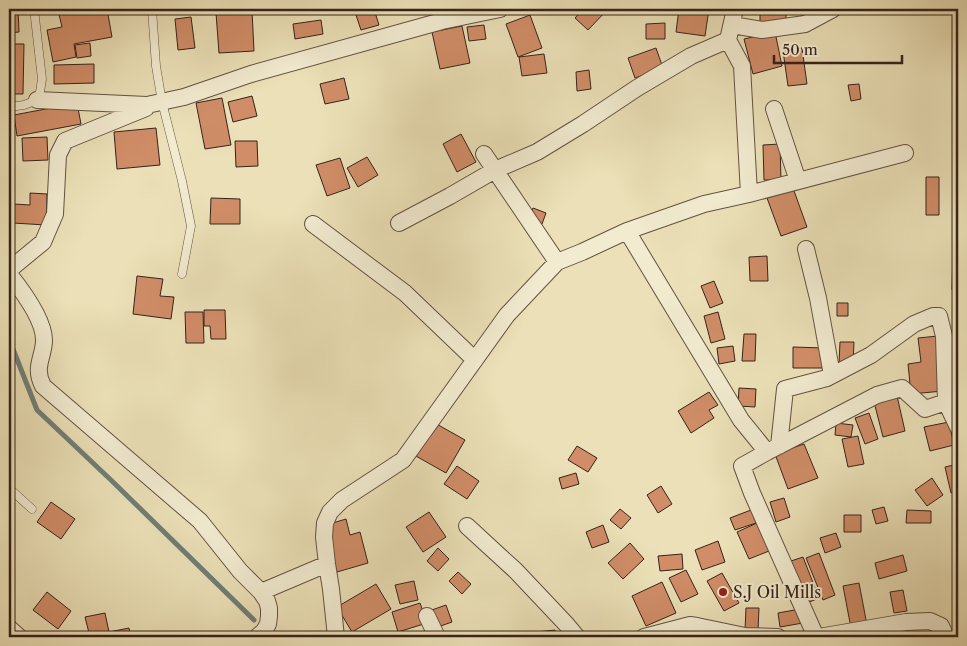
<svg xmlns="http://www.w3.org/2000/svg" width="967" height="646" viewBox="0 0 967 646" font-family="'Libre Caslon Text',serif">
<rect width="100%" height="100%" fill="#ebe0b7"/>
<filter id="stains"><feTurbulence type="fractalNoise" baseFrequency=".004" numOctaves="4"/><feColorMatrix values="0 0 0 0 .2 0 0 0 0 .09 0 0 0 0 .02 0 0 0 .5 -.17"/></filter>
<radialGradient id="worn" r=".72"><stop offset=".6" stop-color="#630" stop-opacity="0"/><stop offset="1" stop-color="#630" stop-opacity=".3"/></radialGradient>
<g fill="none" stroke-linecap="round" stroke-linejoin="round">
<path stroke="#717e77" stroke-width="5" d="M9 347 13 349 37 410 112 481 254 620"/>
</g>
<path fill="#d08d68" stroke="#36221b" d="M9 9H18L19 32 9 33Z
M46 9H107L112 37 74 44 76 57 53 62 47 30 62 27 58 10 46 12Z
M354 9H374L379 25 361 30Z
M583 9H608L588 30 575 18Z
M679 9H709L705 36 676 32Z
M760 9H786V24L760 23Z
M252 11 254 51 219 53 216 13Z
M530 15 542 48 518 57 506 24Z
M191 17 195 48 178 50 175 19Z
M321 20 323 34 295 39 293 24Z
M665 23V39H646V24Z
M484 25 486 39 469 41 467 27Z
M462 26 470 63 440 69 432 32Z
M775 32 782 66 753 74 744 39Z
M90 43 91 56 77 58 75 45Z
M9 44H24L23 94H9Z
M656 48 663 68 635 78 628 58Z
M802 48 807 84 788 86 783 51Z
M544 54 547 73 522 76 519 57Z
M94 64V83L54 84V65Z
M589 70 591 89 577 91 576 72Z
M344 78 349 99 325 104 320 84Z
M859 84 861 99 851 101 848 85Z
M252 96 257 116 233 122 228 102Z
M222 98 231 145 205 149 196 103Z
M77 103 81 124 17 136 14 115Z
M156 128 160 165 117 169 114 132Z
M9 130H10L12 169H9Z
M461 134 476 162 457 172 443 144Z
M47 137 48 160 23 161 22 138Z
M235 141H257L258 166 236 167Z
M780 144 781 180H764L763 145Z
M367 157 378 175 358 187 347 168Z
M340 158 350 188 327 196 316 165Z
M926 177H939V215H926Z
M793 188 807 227 781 236 767 198Z
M30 193 47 194 46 225 13 223 14 204 30 205Z
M211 198 240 199V224H210Z
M533 208 546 213 542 224 529 218Z
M953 249 958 250V290H952Z
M767 256 768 281H750L749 257Z
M137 276 163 279 160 296 174 297 171 319 133 314Z
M714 281 723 303 710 308 701 286Z
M837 303H848V316H837Z
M204 310H225L226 339H211L210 326H204Z
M185 312H203L204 343H186Z
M718 312 725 339 711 343 704 316Z
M744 334H756L755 361H742Z
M938 336 943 391 911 394 908 364 921 362 918 338Z
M840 342H854L853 364H839Z
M733 346 735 361 719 364 717 348Z
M793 347 824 348V368H793Z
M739 388 756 389 755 407 738 406Z
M709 392 718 405 709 410 714 418 691 433 678 411Z
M897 396 905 431 883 437 874 402Z
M869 413 878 439 865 444 855 418Z
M433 422 465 440 446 473 414 455Z
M949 422 954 445 930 451 924 427Z
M836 423 853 425 851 437 835 435Z
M858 436 864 464 848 467 842 439Z
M804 444 818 478 788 489 775 454Z
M577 446 597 458 588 472 568 460Z
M958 464V491L951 493 945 467Z
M457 466 479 481 467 499 444 484Z
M576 473 579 484 562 489 559 478Z
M932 478 943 495 927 506 915 490Z
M661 486 672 504 658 513 647 495Z
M784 498 790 517 776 522 770 502Z
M51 502 75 519 61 539 37 522Z
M884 507 888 521 876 524 872 510Z
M620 509 631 518 621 529 610 520Z
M751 510 756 523 735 530 730 518Z
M907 510 931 511V523H906Z
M429 512 446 537 423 552 406 527Z
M844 515H861V532H844Z
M346 519 350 535 360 532 368 563 337 572 332 554 326 525Z
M757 523 769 551 749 559 737 532Z
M603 525 609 542 592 548 586 532Z
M836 533 841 547 825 553 820 538Z
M718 541 725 562 702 570 695 550Z
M630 543 644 559 623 579 608 563Z
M438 548 449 559 438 571 427 561Z
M819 553 835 595 823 600 806 558Z
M682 554 683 569 660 571 658 556Z
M903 555 907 571 879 579 875 563Z
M803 557 819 598 807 603 791 561Z
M686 570 698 594 681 602 669 578Z
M458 572 471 584 462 594 449 581Z
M722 573 739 603 724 611 707 581Z
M414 581 418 600 400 604 395 585Z
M662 582 676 613 646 626 632 596Z
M859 583 867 625 851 628 843 586Z
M376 584 391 609 352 632 337 607Z
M903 590 907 611 894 613 890 592Z
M47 592 71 611 58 629 33 610Z
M420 603 427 623 398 632 392 612Z
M446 605 452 622 435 628 429 611Z
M746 608H759L758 630H745Z
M800 609 803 623 780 627 778 613Z
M105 613 109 632 129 628 131 637H90L85 617Z
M555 630 556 637H526V633Z
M905 632V637H896L895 633Z"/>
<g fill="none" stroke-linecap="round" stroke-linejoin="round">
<g stroke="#635242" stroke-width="9">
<path id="service" d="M152 9 156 66 162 102 182 181 191 226 182 274
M9 107 24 105 37 100 40 92 42 79 34 9
M9 488 32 509"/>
</g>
<g stroke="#635242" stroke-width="18">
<path id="minor" d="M735 9 728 40 742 66 749 194
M732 25 762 30 805 24 833 9
M37 100 147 105 184 97 251 74 442 21 500 9
M774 109 798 181
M484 154 557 262
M399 223 450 196 495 170 537 152 583 124 637 88 691 56 728 40
M313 224 405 293 475 360
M627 231 741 420 767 452
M806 249 818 298 832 375
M9 270 43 242 55 214 58 155 65 141 146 108
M9 274C21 289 44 320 44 340 44 357 33 367 43 386L200 521 240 571 261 592 267 601 269 608V616L268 624 264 631 257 637
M779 446 785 389 827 378 871 355 914 324 933 316H939L944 336 946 402
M467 526 516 571 567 625 577 637
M261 592 327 564
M427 616 437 637
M9 628 19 637
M336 637 331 589 327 564 324 537 325 523 330 512 342 500 403 460 507 315 557 262 582 252 627 231 704 204 749 194 905 153
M644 637 690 625 697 626 745 636 778 637
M816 637 752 493 742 466 767 452 877 395 902 388 925 409 946 402 958 427
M819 637 906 622 930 621 941 626 946 637"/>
</g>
<use href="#service" stroke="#f2ebd0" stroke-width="8"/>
<use href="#minor" stroke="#f2ebd0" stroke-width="16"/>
</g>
<circle fill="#8f2418" stroke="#f2ebd0" stroke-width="2" cx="723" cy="592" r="5"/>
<g text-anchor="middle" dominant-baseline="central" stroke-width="4" stroke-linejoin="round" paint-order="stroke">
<g font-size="16" fill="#36221b" stroke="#f2ebd0" text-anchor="start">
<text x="733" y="592">S.J Oil Mills</text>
</g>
</g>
<rect width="967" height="646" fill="none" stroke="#ebe0b7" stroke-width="30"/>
<rect x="10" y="10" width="947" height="626" fill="none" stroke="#36221b" stroke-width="2.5"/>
<rect x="15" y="15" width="937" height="616" fill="none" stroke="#36221b"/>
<path d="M774 55v8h128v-8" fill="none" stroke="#36221b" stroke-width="2.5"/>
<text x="782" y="55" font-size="15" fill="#36221b" stroke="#f2ebd0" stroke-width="4" paint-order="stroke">50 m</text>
<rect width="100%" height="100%" filter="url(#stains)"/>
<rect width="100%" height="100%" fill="url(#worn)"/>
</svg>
